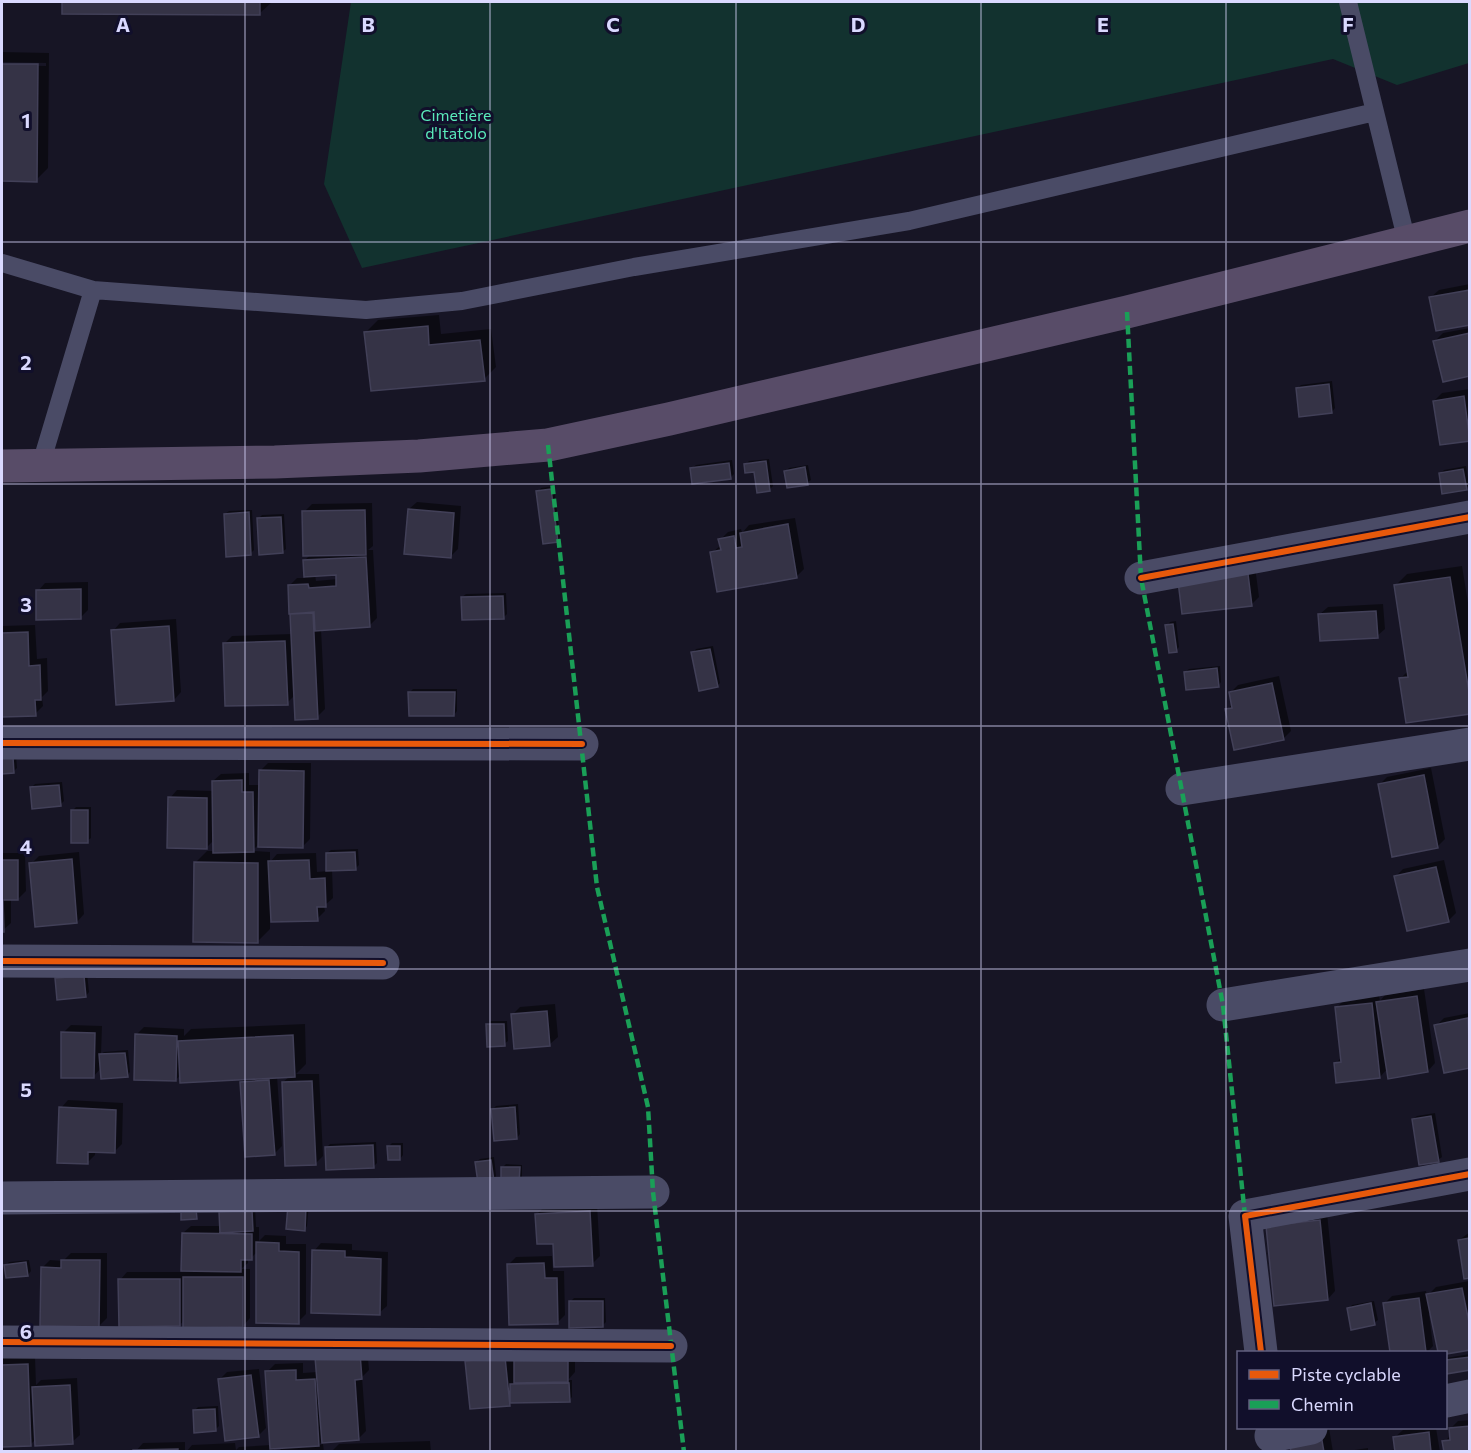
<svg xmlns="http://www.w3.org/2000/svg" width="1471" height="1453" viewBox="0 0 1471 1453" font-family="Commissioner,sans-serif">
<rect width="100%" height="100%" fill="#171525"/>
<path fill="#12322f" d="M351 2H1469V63L1397 85 1333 59 362 268 324 184Z"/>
<path fill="#0007" fill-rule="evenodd" d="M64 2H272L260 13H64Z
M2 52 49 53 48 168 36 180H2V65L46 66V63L2 62Z
M1470 284V323L1431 297 1439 290Z
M439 315 441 334 491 329 496 367 484 379 366 332 378 320Z
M1470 328V374L1435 341 1443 333Z
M1332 381 1335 408 1332 412 1297 388 1301 385Z
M1470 389V439L1434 401 1442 393Z
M769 459 773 486 769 490 755 471 746 464 749 461Z
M732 460 734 474 730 478 692 468 696 465Z
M808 465 811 480 807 483 786 471 789 468Z
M1466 466 1469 485 1466 488 1440 474 1444 470Z
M554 486 560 537 557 541 538 492 541 488Z
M417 502 461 506 458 549 450 557 409 509Z
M372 503 373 546 368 550H373L377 618 370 625 321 629 325 709 317 717 295 695 287 703 225 643 232 636 292 634 289 586 297 578H305L304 561 311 554 304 512 312 504ZM337 573 338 579 316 581 315 575Z
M252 510 254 550 250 554 225 514 229 511Z
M284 514 286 549 282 552 258 519 262 515Z
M795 518 804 569 797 576 712 553 721 545 720 540 728 532 741 529 742 533 749 525Z
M1254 559 1259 597 1251 605 1178 574Z
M1462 566 1470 615V712L1400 679 1408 671 1395 586 1407 574Z
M88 582V610L80 618 38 591 45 583Z
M506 593 507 614 503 618 462 597 466 594Z
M1383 604 1385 629 1377 636 1320 614 1328 607Z
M176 619 181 692 174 700 113 631 120 623Z
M1176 621 1179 647 1176 651 1167 626 1170 622Z
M35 625 37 659 47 658 48 691 42 697 43 706 35 714 2 715V626Z
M713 646 720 683 717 686 693 653 696 649Z
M1220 666 1221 682 1218 686 1185 672 1189 669Z
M1279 676 1291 731 1283 739 1227 710 1233 703 1231 692 1238 685Z
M413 689H457V711L454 715 410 692Z
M16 754 17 768 13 772 2 773V755Z
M268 763H311L310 839 303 846 258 845 252 851 270 852V862L277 854 316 853 317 872 328 871 327 853 331 850 358 849 359 865 355 869H332L333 898 324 906 325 911 317 919 270 921V929L258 941 195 863 207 851H215V839L206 848 170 798 177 790 214 791 213 781 221 774 249 773V785H260V771Z
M1431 768 1445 839 1437 847 1380 784 1387 777Z
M62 782 64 801 60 805 31 788 35 784Z
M76 807H91V838L87 841 73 810Z
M79 852 84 914 77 922 31 864 39 856Z
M2 853H25L26 891 18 899H11V923L2 931Z
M1444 860 1456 913 1448 921 1396 876 1403 869Z
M87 973 89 992 86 996 56 979 60 976Z
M1424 989 1435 1063 1428 1071 1388 1068 1380 1077 1335 1064 1342 1057 1337 1007 1344 1000 1379 996 1380 1001 1385 995Z
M555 1004 558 1037 550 1044 513 1014 520 1007Z
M1470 1013V1067L1436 1026 1444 1018Z
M491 1021H507L508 1041 504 1044 487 1025Z
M305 1024 306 1064 296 1074H319L323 1156 315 1164 283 1082 290 1076H277L282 1146 274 1154 241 1082 246 1078 181 1074 176 1080 136 1035 144 1027 184 1029V1036L191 1029Z
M71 1025 102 1026 101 1054 104 1052 128 1050 130 1072 127 1076 101 1068 93 1077 63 1033Z
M68 1100 123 1103 122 1144 114 1152 95 1151V1155L87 1163 61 1108Z
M518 1104 520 1134 517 1138 493 1109 496 1106Z
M1435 1113 1442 1157 1438 1160 1413 1119 1417 1116Z
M376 1142 377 1163 374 1166 326 1148 330 1144Z
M392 1143H403V1155L400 1159 389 1146Z
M494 1157 496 1176 493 1180 476 1162 480 1159Z
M506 1164 522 1165V1178L503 1167Z
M309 1203 307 1226 304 1230 288 1228Z
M597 1204 600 1256 592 1264 537 1214 544 1207Z
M255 1207 256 1227H259V1241L265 1235 286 1236V1244H306V1314L298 1322 257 1252 251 1258H248V1263L241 1269H250V1318L243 1326 185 1319 180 1325 120 1280 127 1272H183V1233L191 1226H221Z
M1327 1213 1335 1291 1328 1299 1275 1218Z
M1470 1232V1277L1459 1240Z
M321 1243 352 1244V1250L388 1252 387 1306 379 1313 314 1251Z
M71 1253H107V1318L99 1326 42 1268 50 1260 63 1261Z
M552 1256 553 1271H564L565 1315 557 1323 509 1264 516 1257Z
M29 1260 31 1271 28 1275 6 1265 9 1262Z
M1469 1281 1470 1348 1439 1352 1432 1313 1429 1314 1433 1346 1427 1352H1391L1384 1304 1392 1296 1426 1291 1427 1296 1436 1287Z
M574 1298H605L606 1322 602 1326 570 1302Z
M1374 1301 1378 1320 1374 1323 1349 1309 1352 1305Z
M367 1346 369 1370 362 1377 366 1431 359 1438 322 1441 319 1445 323 1444 324 1452H278L283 1447H274V1452H186L192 1445 235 1443 236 1450 239 1447 271 1445 267 1372 275 1364 303 1363V1373L317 1372Z
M575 1349V1372L568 1380H572V1397L569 1400 512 1402 509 1404 474 1354Z
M1470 1354V1369L1446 1372V1358Z
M35 1357 36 1385 41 1380 77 1378 80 1435 72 1442 36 1439 30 1445 2 1446V1358Z
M259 1369 266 1428 258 1436 219 1380 227 1372Z
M218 1406 219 1426 215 1430 194 1411 198 1407Z
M1470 1420V1452L1444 1442 1451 1435 1450 1429 1458 1421Z
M1329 1428 1333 1452H1293L1299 1433Z
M1419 1428H1436L1440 1452H1381L1397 1449 1395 1437 1403 1430Z
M430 1441 431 1452H331L339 1444Z
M185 1442V1452H135L143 1443Z
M1368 1448V1452H1347L1348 1451Z"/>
<path fill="#353346" stroke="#424058" stroke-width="1.5" d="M62 2H260V15L62 14Z
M2 64H38L37 182 2 181Z
M1470 290V325L1436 331 1429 297Z
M428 326 429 345 480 340 485 381 371 391 364 332Z
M1470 333V376L1443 382 1433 341Z
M1329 384 1332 413 1299 417 1296 388Z
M1464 396 1470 441 1440 445 1433 401Z
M766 461 770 491 757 493 754 472 745 473 744 464Z
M729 463 731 479 692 484 690 468Z
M805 467 808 485 787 488 784 471Z
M1463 469 1467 490 1442 494 1439 473Z
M551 489 558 542 543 544 536 491Z
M408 509 454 513 451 558 404 554Z
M365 510 366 555 303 556 302 511Z
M249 512 251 555 226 557 224 514Z
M281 517 283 553 259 555 257 518Z
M788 524 797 578 717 592 710 552 721 550 718 539 734 536 736 548 742 547 740 533Z
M366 557 370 627 315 631 314 612 289 614 288 585 308 584 309 588 336 586V575L304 577 303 560Z
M1247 566 1252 606 1182 614 1177 573Z
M1450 577 1470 698V714L1406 723 1399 678 1408 677 1394 585Z
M81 589V619L36 620V590Z
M503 596 504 619 462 620 461 597Z
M1376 611 1378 638 1320 641 1318 614Z
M313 613 318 719 295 720 290 614Z
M1173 624 1177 652 1169 653 1165 625Z
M169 626 174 701 116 705 111 630Z
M28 632 29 666 40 665 41 700H35L36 716 2 717V633Z
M285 641 288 705 225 706 223 643Z
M710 649 718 687 699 691 691 652Z
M1217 668 1219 687 1186 690 1184 672Z
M1272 683 1284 740 1234 750 1225 709 1232 708 1229 692Z
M408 692H455L454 716H409Z
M13 757 14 773 2 774V758Z
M259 770 304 771 303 848 258 847Z
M1424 775 1438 848 1392 857 1378 784Z
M242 780V792H253L254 852 213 853 212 781Z
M59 785 61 806 32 809 30 787Z
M168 797 207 798V849L167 848Z
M71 810H88V843H71Z
M355 852 356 870 326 871V853Z
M72 859 77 923 35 927 29 863Z
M2 860H18V900H3L4 932H2Z
M309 860 310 879 325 878 326 907H317L318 921 271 922 268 861Z
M194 862 258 863V943L193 942Z
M1436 867 1449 922 1407 931 1394 876Z
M84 976 86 997 57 1000 55 978Z
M1417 996 1428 1072 1388 1079 1376 1002Z
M1372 1003 1380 1078 1336 1083 1334 1063 1341 1062 1335 1007Z
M547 1011 550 1046 514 1049 511 1014Z
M1468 1018 1470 1068 1444 1073 1434 1025Z
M486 1024H504L505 1046 487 1047Z
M61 1032 95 1033 94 1078H61Z
M135 1034 177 1036 176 1081 134 1080Z
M293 1035 295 1077 180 1083 178 1041Z
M125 1053 128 1077 101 1079 99 1054Z
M269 1080 275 1155 245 1157 240 1082Z
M312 1081 316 1165 285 1166 282 1082Z
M59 1107 116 1110 115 1153 88 1152V1164L57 1163Z
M515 1107 517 1139 494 1141 491 1109Z
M1431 1116 1439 1162 1419 1165 1412 1119Z
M373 1145 374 1168 326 1170 325 1147Z
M387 1146H400V1160H388Z
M491 1160 494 1181 478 1183 475 1162Z
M501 1167H520L519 1183 501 1182Z
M288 1205 306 1206 305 1231 286 1229Z
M196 1209 197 1219 181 1220V1210Z
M252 1210 253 1231 220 1233 219 1212Z
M590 1211 593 1266 554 1267 553 1244H537L535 1214Z
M1320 1220 1328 1300 1274 1306 1266 1226Z
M182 1233 252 1234V1260H241V1272L181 1271Z
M1470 1238V1278L1464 1279 1458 1240Z
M256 1242 279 1243V1251L299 1252V1324L256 1323Z
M312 1250 345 1251V1257L381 1259 380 1315 311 1313Z
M61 1260H100L99 1327 40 1326 41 1267 61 1268Z
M26 1262 28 1276 6 1278 4 1265Z
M544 1263 545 1278H557L558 1324 509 1325 507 1264Z
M183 1277H243V1327L183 1328Z
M118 1279H180V1326L119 1327Z
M1462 1288 1470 1327V1350L1446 1354V1352H1438L1426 1294Z
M1419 1298 1426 1352H1390L1383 1303Z
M569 1301H603V1327L569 1328Z
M1371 1303 1375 1325 1351 1330 1347 1308Z
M360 1353 362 1379 355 1380 359 1440 322 1443 315 1357Z
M514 1356H568V1382L514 1383Z
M505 1357 510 1406 470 1409 465 1361Z
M1470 1357V1370L1446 1374V1360Z
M28 1364 31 1446 2 1447V1365Z
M296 1370V1380L315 1379 319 1446 270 1449 265 1371Z
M251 1375 259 1437 225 1441 218 1379Z
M569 1383 570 1402 510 1403V1384Z
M70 1385 73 1444 35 1446 32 1387Z
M215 1409 216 1431 194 1433 193 1410Z
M1470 1426V1452H1444L1442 1441 1450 1440 1449 1428Z
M1429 1432 1431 1452H1395L1393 1437Z
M1321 1435 1324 1452H1291L1289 1440Z
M178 1449V1452H133V1450Z"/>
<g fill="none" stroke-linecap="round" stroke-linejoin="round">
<path stroke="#4a4b66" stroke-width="18" d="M1348 2 1407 242
M2 263 93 290 40 467
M93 290 366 310 462 301 634 267 909 221 1375 112"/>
<path stroke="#4a4b66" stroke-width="33" d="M1141 578 1470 517
M2 743 582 744
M1182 789 1470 744
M2 961 383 963
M1223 1005 1470 965
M2 1198 653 1192
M2 1342 671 1346
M1261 1352 1245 1216 1470 1174
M1446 1401 1470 1396
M1271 1436 1311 1428"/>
<path stroke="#584c68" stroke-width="33" d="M2 466 275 462 419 456 548 445 669 419 1127 312 1470 226"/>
<path stroke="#1a9f57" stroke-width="4.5" stroke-dasharray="9 4.5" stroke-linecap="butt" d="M1127 312 1141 578 1223 1005 1245 1216
M548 445 597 887 648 1107 653 1192 684 1452"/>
<g stroke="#110f2b" stroke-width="10">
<path id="cycleway" d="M1141 578 1470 517
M2 743 582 744
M2 961 383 963
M2 1342 671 1346
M1261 1352 1245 1216 1470 1174"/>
</g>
<use href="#cycleway" stroke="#e8590c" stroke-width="6"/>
</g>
<path fill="none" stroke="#dad9ff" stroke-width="1.5" stroke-opacity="0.55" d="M245 2V1452M490 2V1452M736 2V1452M981 2V1452M1226 2V1452M2 242H1470M2 484H1470M2 726H1470M2 969H1470M2 1211H1470"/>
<g text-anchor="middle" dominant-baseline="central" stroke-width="6" stroke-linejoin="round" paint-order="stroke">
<g font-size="16" fill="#5aeaba" stroke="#110f2b">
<text x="456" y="114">Cimetière<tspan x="456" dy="18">d'Itatolo</tspan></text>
</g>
</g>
<g font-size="20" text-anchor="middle" font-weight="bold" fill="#dad9ff" stroke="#110f2b" stroke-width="6" stroke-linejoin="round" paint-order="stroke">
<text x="123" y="32">A</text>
<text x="368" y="32">B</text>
<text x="613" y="32">C</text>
<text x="858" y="32">D</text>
<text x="1103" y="32">E</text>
<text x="1348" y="32">F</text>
<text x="26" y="128">1</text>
<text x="26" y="370">2</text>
<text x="26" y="612">3</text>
<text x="26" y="854">4</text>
<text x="26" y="1097">5</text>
<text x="26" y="1339">6</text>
</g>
<rect width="1471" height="1453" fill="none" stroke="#dad9ff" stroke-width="6"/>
<rect x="1237" y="1351" width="210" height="78" fill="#110f2b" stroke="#616080" stroke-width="1.5"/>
<rect x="1249" y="1370" width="30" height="9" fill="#e8590c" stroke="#616080" stroke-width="1.5"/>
<text x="1291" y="1381" font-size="18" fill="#dad9ff">Piste cyclable</text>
<rect x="1249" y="1400" width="30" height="9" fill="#1a9f57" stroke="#616080" stroke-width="1.5"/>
<text x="1291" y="1411" font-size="18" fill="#dad9ff">Chemin</text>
</svg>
